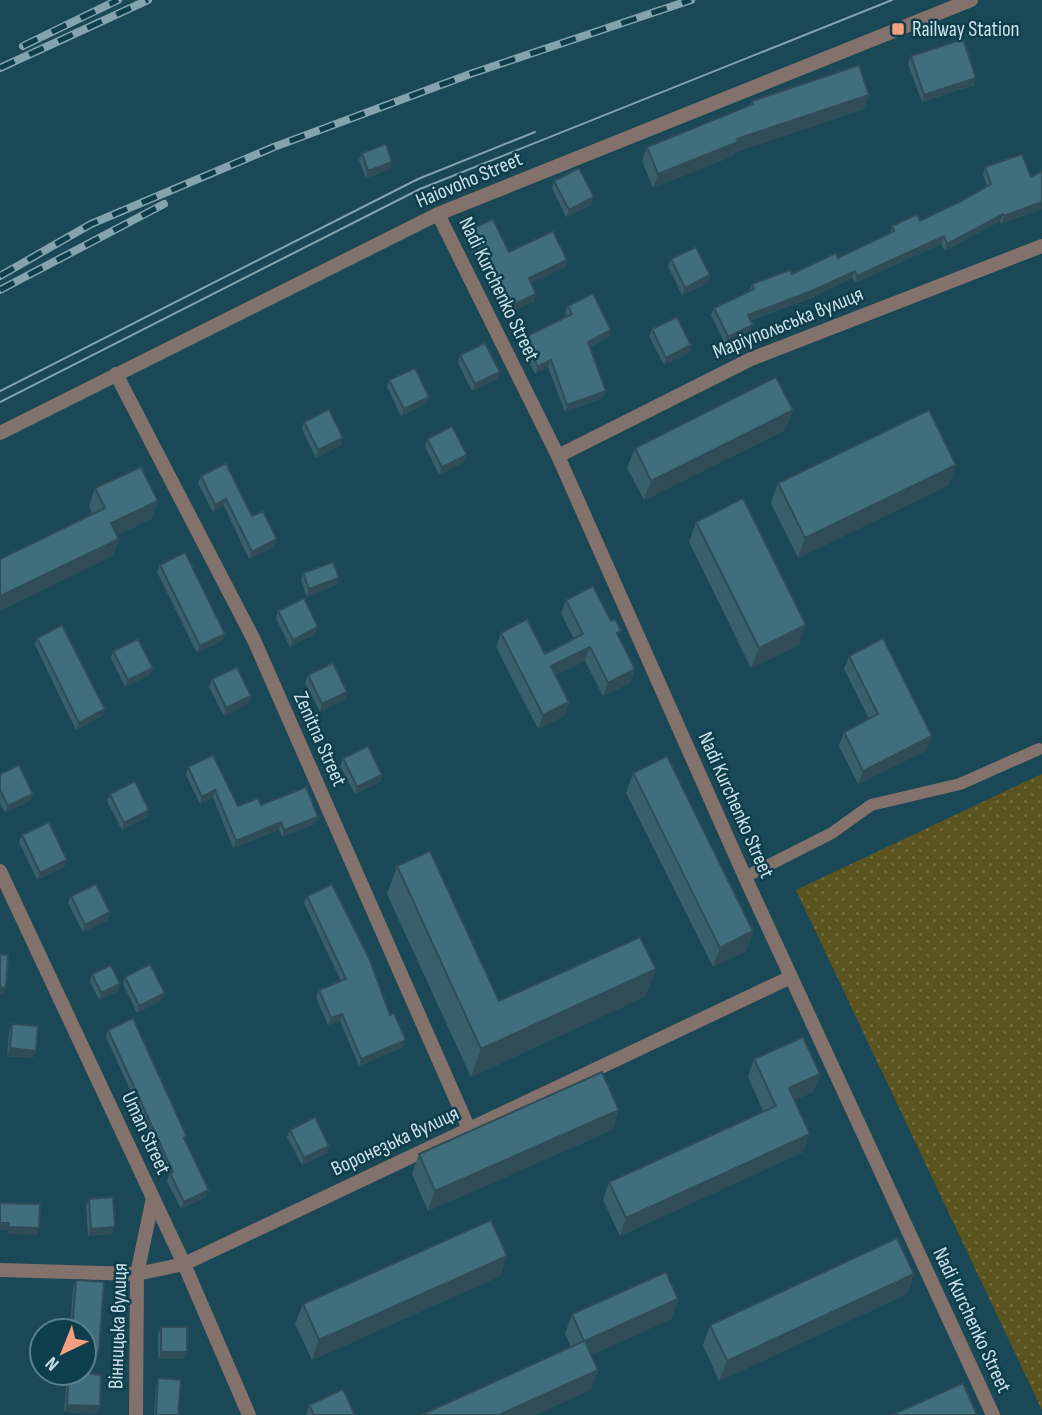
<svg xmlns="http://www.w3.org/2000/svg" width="1042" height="1415" viewBox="0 0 1042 1415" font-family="'Sofia Sans Condensed',sans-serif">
<defs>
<pattern id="park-dots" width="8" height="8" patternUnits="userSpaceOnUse" patternTransform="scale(1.75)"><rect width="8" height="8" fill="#5b541e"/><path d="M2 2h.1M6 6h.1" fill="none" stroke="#716c3f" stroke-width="1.8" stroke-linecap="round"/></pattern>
</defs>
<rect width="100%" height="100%" fill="#1b4856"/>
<path fill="url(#park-dots)" d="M1042 774V1410L796 890Z"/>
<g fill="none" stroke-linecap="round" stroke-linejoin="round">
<path stroke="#83716b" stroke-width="12" d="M745 877 832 833 871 805 960 784 1039 749"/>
<path stroke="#83716b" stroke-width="14" d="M438 214 558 456 745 877 993 1415
M116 374 254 640 469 1129
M558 456 751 359 1042 246
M0 1270 137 1274 184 1264 791 977
M136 1415 137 1274 153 1198"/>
<path stroke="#83716b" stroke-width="14" d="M0 433 438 214 971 0
M0 871 184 1264 249 1415"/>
<path stroke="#83a4ae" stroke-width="2" d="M0 391 418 179 535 132
M0 402 420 189 892 0"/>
<g stroke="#83a4ae" stroke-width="8">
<path id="rail" d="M23 46 118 0
M0 68 148 0
M0 276 91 224 274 147 473 73 691 0
M0 290 164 204"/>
</g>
<use href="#rail" stroke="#0e3d4b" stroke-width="5" stroke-dasharray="16" stroke-linecap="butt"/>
</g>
<path fill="#385f6c" d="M911 56 976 78 974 85 922 102 908 64Z
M752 101 864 109 734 153 733 156 653 188 642 161 647 147 750 105Z
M362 153 392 162 390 169 366 178 359 160Z
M985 167 1031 177 1042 171V209L1001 224 1000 221 945 251 941 244 855 283 852 278 811 298 751 320 753 325 750 332 725 344 711 315 714 308 749 291 752 284 792 274 838 258 889 234 892 226 920 221 963 200 987 186 983 174Z
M554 181 591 205 566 217 552 188Z
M467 231 509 252 567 260 565 267 531 283 534 301 509 313 485 265 479 267 465 239Z
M671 259 708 283 682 295 668 266Z
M568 306 611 330 609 337 590 347 603 398 565 412 548 367 535 374 521 345 523 338 567 316 565 313Z
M652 329 691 345 689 353 664 365 649 336Z
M460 355 497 379 472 391 458 363Z
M389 380 429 397 426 404 401 416 387 387Z
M793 410 785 430 644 500 627 468 635 448Z
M304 422 343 438 341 445 316 458 302 429Z
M427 439 467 455 464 462 439 475 425 446Z
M201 476 252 516 274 547 249 559 224 506 213 512 198 483Z
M778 483 949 485 798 558 771 503Z
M95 488 158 501 151 519 117 535 119 539 113 556 89 506Z
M696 522 799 645 751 668 689 542Z
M160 565 225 634 222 641 197 653 157 572Z
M303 573 339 578 336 585 307 597 301 580Z
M566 600 619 637 635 669 630 683 603 696 585 661 556 675 569 702 564 716 538 729 496 647 501 633 545 654 574 639 561 613Z
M278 611 315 634 290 647 276 618Z
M37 638 102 716 76 730 35 645Z
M113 651 150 675 125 687 111 658Z
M849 656 927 750 858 784 839 746 844 732 869 719 844 669Z
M308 675 347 692 345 699 320 712 305 683Z
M212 679 251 696 249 703 224 716 209 687Z
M343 758 382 775 380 782 355 794 340 766Z
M188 767 238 806 261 805 318 817 315 824 282 837 279 830 233 848 213 797 200 804 186 775Z
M633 773 753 931 746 951 713 967 626 793Z
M0 774 30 801 5 813 0 803Z
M110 794 147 817 122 830 107 801Z
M22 835 67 860 64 867 37 880 19 842Z
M397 866 499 1001 646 996 471 1077 387 894Z
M71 896 108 920 83 932 68 903Z
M307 896 390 1015 403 1047 359 1066 340 1021 328 1025 316 997 319 990 341 981 304 903Z
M92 974 120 984 118 992 99 1000 90 981Z
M125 977 165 993 162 1000 137 1013 123 984Z
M12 1024 33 1058 7 1056 9 1031Z
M108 1030 185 1142 206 1197 181 1209 167 1181 169 1175 106 1037Z
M754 1059 820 1074 813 1092 794 1100 803 1152 620 1236 603 1200 609 1182 763 1111 748 1077Z
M619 1110 612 1130 428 1211 412 1174 419 1154Z
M290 1130 329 1146 327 1153 302 1165 287 1137Z
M89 1199 112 1234 88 1236 86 1206Z
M507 1256 500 1276 312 1360 295 1324 303 1304Z
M914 1274 907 1294 719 1381 703 1345 710 1325Z
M76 1280 99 1352 96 1359H91V1374L100 1406 97 1414 64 1412 67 1373H84V1331H70L73 1287Z
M678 1299 671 1319 591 1355V1390L565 1334 572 1314Z
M161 1327 184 1359H158V1334Z
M158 1378 178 1415H154L156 1386Z
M309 1405 355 1415H306Z"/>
<path fill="#2e4d58" d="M976 78 974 85 922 102 924 95Z
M869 95 864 109 734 153 733 156 653 188 658 174 737 139Z
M392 162 390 169 366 178 368 171Z
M594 197 591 205 566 217 569 210Z
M1042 202V209L1001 224 1004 216Z
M1003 214 1000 221 945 251 947 244Z
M944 236 941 244 855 283 857 276Z
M487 258 485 265 479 267 482 260Z
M567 260 565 267 526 286 529 278Z
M855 271 852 278 811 298 745 322 748 315Z
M710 275 708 283 682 295 685 288Z
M536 294 534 301 509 313 511 306Z
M753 325 750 332 725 344 728 337Z
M611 330 609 337 585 349 588 342Z
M691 345 689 353 664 365 666 358Z
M551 360 548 367 535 374 538 367Z
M500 372 497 379 472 391 475 384Z
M606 391 603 398 565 412 567 405Z
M429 397 426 404 401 416 404 409Z
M793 410 785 430 644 500 651 481Z
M343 438 341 445 316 458 318 450Z
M467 455 464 462 439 475 442 467Z
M956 465 949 485 798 558 805 538Z
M226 499 224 506 213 512 215 505Z
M158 501 151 519 105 540 111 523Z
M119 539 113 556 0 611V596Z
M277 539 274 547 249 559 252 552Z
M339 578 336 585 307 597 309 589Z
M806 625 799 645 751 668 759 648Z
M318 627 315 634 290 647 293 640Z
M225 634 222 641 197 653 200 646Z
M590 647 585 661 546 680 551 666Z
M153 668 150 675 125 687 128 680Z
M635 669 630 683 603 696 608 683Z
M347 692 345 699 320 712 322 704Z
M251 696 249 703 224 716 226 708Z
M569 702 564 716 538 729 543 715Z
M105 709 102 716 76 730 79 723Z
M932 736 927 750 858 784 863 771Z
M382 775 380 782 355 794 357 787Z
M215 790 213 797 200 804 202 797Z
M33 794 30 801 5 813 8 806Z
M149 810 147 817 122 830 124 823Z
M318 817 315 824 282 837 284 830Z
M281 822 279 830 233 848 236 841Z
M67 860 64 867 37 880 40 873Z
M110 912 108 920 83 932 85 925Z
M753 931 746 951 713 967 720 948Z
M656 969 646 996 471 1077 481 1049Z
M120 984 118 992 99 1000 101 993Z
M0 987 6 988 3 995H0Z
M165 993 162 1000 137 1013 139 1006Z
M342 1014 340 1021 328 1025 331 1018Z
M406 1040 403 1047 359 1066 361 1059Z
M10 1048 36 1051 33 1058 7 1056Z
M820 1074 813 1092 782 1106 789 1088Z
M619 1110 612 1130 428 1211 435 1191Z
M810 1134 803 1152 620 1236 626 1218Z
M329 1146 327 1153 302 1165 304 1158Z
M209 1190 206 1197 181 1209 184 1202Z
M0 1223H9L7 1230H0Z
M9 1227 39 1228 37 1235 7 1234Z
M115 1227 112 1234 88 1236 91 1229Z
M507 1256 500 1276 312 1360 319 1340Z
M914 1274 907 1294 719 1381 727 1361Z
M678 1299 671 1319 578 1361 585 1341Z
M92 1352H99L96 1359H89Z
M161 1352H187L184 1359H158Z
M598 1370 591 1390 536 1415H499Z
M67 1405 100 1406 97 1414 64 1412Z"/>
<path fill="#416e7d" stroke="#2e4d58" stroke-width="2" d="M963 39 976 78 924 95 911 56Z
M859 65 869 95 737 139 738 142 658 174 647 147 753 104 752 101Z
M386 144 392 162 368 171 362 153Z
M1022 154 1031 177 1042 171V202L1004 216 1003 214 947 244 944 236 857 276 855 271 814 290 748 315 753 325 728 337 714 308 754 289 752 284 790 270 792 274 836 253 838 258 894 231 892 226 917 214 920 221 963 200 991 184 985 167Z
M579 168 594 197 569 210 554 181Z
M493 219 509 252 553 231 567 260 529 278 536 294 511 306 487 258 482 260 467 231Z
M696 247 710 275 685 288 671 259Z
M593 293 611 330 588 342 606 391 567 405 551 360 538 367 523 338 572 314 568 306Z
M677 317 691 345 666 358 652 329Z
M485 343 500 372 475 384 460 355Z
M415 368 429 397 404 409 389 380Z
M776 377 793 410 651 481 635 448Z
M329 409 343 438 318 450 304 422Z
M929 410 956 465 805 538 778 483Z
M452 426 467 455 442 467 427 439Z
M226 463 252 516 263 511 277 539 252 552 226 499 215 505 201 476Z
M141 467 158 501 111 523 119 539 0 596V559L105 508 95 488Z
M743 498 806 625 759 648 696 522Z
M185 552 225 634 200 646 160 565Z
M333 562 339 578 309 589 303 573Z
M593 586 611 621 615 619 621 631 617 633 635 669 608 683 590 647 551 666 569 702 543 715 501 633 527 619 545 654 583 634 566 600Z
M304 598 318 627 293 640 278 611Z
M62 625 105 709 79 723 37 638Z
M883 638 932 736 863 771 844 732 878 714 849 656Z
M138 639 153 668 128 680 113 651Z
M333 663 347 692 322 704 308 675Z
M237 667 251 696 226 708 212 679Z
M368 746 382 775 357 787 343 758Z
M213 755 238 806 258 798 261 805 306 787 318 817 284 830 281 822 236 841 215 790 202 797 188 767Z
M667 756 753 931 720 948 633 773Z
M19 765 33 794 8 806 0 790V774Z
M135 781 149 810 124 823 110 794Z
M49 822 67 860 40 873 22 835Z
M430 851 499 1001 640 937 656 969 481 1049 397 866Z
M96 884 110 912 85 925 71 896Z
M332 884 370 960 390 1015 394 1013 406 1040 361 1059 342 1014 331 1018 319 990 346 979 307 896Z
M0 954 8 955 6 988 0 987Z
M150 964 165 993 139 1006 125 977Z
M111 965 120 984 101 993 92 974Z
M133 1018 187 1137 184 1138 209 1190 184 1202 170 1173 173 1172 108 1030Z
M12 1024 38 1026 36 1051 10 1048Z
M803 1037 820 1074 789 1088 810 1134 626 1218 609 1182 776 1106 754 1059Z
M602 1072 619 1110 435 1191 419 1154Z
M315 1117 329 1146 304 1158 290 1130Z
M113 1197 115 1227 91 1229 89 1199Z
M0 1203 40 1204 39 1228 9 1227V1223H0Z
M491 1220 507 1256 319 1340 303 1304Z
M897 1238 914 1274 727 1361 710 1325Z
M666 1272 678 1299 585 1341 598 1370 499 1415H421L584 1341 572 1314Z
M76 1280 104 1282 99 1352H92L91 1374 101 1375 100 1406 67 1405 69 1373H84V1331H72Z
M161 1327H187V1352H161Z
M158 1378 181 1380 178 1415H156Z
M963 1383 977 1415H892Z
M343 1389 355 1415H314L309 1405Z"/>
<rect fill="#f2a080" stroke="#0e3d4b" stroke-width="2.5" x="891" y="22" width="14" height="14" rx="3.5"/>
<g text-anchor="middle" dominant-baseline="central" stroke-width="5" stroke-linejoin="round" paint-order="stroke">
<g font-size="21" fill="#c9e1e9" stroke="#0e3d4b" text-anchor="start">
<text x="912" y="29">Railway Station</text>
</g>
<g font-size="21" fill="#c9e1e9" stroke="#0e3d4b">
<text transform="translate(469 180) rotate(-23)">Haiovoho Street</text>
<text transform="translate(499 289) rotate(64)">Nadi Kurchenko Street</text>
<text transform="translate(788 323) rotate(-22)">Маріупольська вулиця</text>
<text transform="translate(320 739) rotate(66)">Zenitna Street</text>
<text transform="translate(736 805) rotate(66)">Nadi Kurchenko Street</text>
<text transform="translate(146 1133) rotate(65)">Uman Street</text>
<text transform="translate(395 1141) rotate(-25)">Воронезька вулиця</text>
<text transform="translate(972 1320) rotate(65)">Nadi Kurchenko Street</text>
<text transform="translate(118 1326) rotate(-88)">Вінницька вулиця</text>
</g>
</g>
<g transform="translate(63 1352) rotate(223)"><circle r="33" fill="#0e3d4b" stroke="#597f8a" stroke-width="2"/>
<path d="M0-5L12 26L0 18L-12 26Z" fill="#f2a080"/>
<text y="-10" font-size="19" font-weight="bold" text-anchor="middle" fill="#c9e1e9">N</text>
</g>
</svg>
